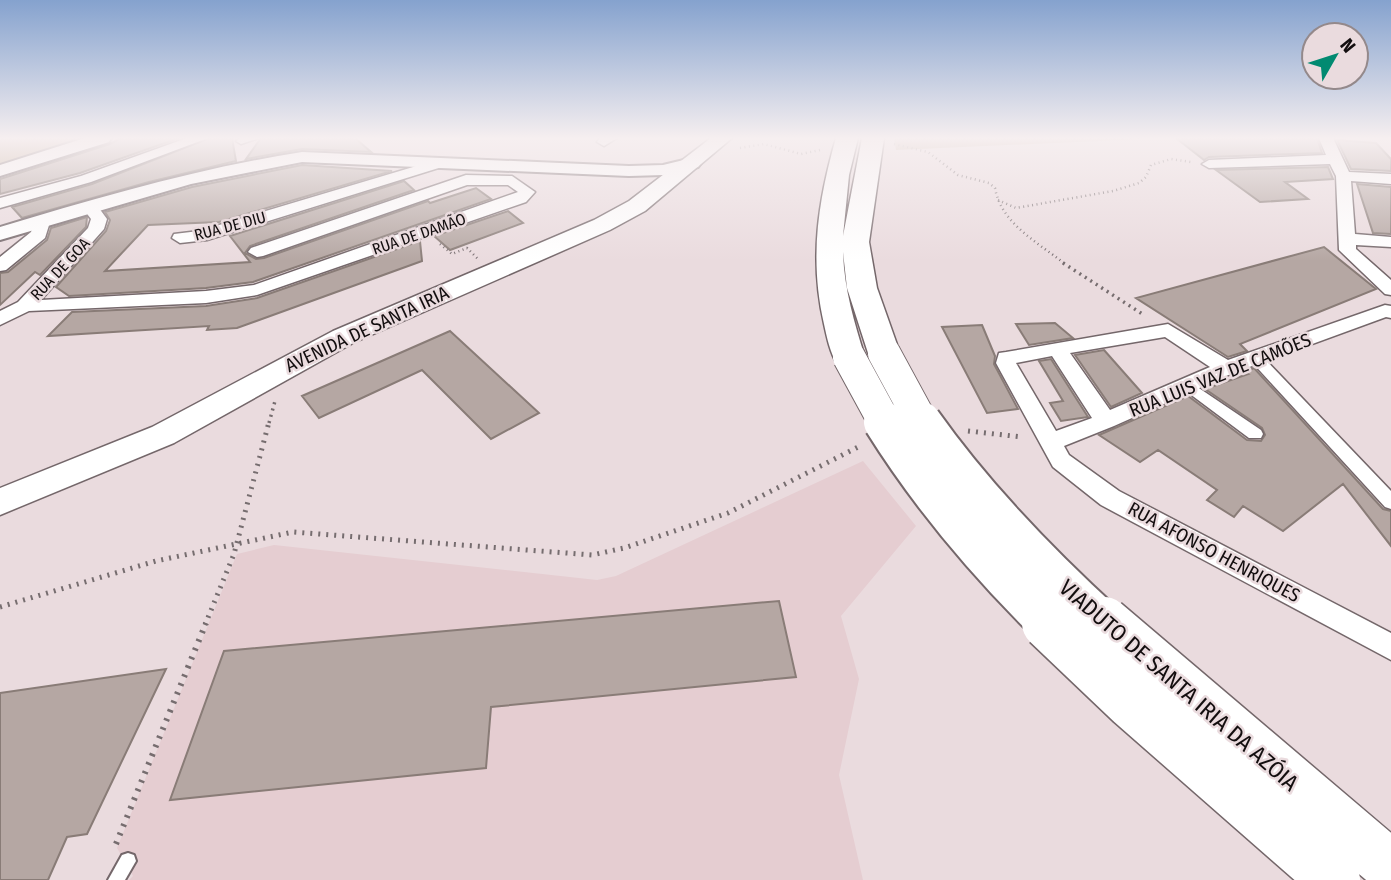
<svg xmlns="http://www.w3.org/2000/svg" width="1391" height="880" viewBox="0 0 1391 880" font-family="'Fira Sans Condensed',sans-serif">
<rect width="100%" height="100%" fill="#eadbde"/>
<path fill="#e5cdd1" d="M863 461 916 526 841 616 859 679 839 775 863 880H129L133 876 117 848 237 554 274 545 597 580 616 576Z"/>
<path fill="#c2af98" d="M0 138H103L0 171Z
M894 138H1141L1143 139 896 150Z"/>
<path fill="#b5a7a3" stroke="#897c77" stroke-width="2" d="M121 138H179L80 173 0 194V179L110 144Z
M210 138H232L236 161 149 182 22 218 12 207 92 184Z
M261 138H355L371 152 302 149 246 159Z
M1176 138H1317L1322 153 1209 157 1204 160Z
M1337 140 1376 143 1391 159V171L1351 169Z
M302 165 392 171 219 222 148 225 105 271 250 262 230 236 404 181 414 190 250 246 245 253 256 259 264 258 428 201 430 203 476 188 491 199 253 282 206 288 69 296 56 287 106 231 110 220 105 212 192 187Z
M1328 167 1333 179 1285 182 1308 199 1260 202 1216 170Z
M1357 184 1391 187V234L1373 233Z
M508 211 523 223 450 250 434 236Z
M87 217 86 227 40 275 35 272 0 305V273L8 272 47 240 51 228Z
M420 241 422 261 237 328 207 330 209 326 48 336 72 312 206 306 257 298Z
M1324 247 1376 289 1240 344 1247 351 1228 357 1136 298Z
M1055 323 1073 338 1029 345 1016 324Z
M982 325 995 356 994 364 1018 409 987 413 942 327Z
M450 331 539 413 491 439 422 370 319 418 302 396Z
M1104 350 1142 393 1111 407 1075 355Z
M1051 359 1088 417 1061 421 1050 403 1063 401 1039 361Z
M1254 368 1383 509 1391 511V546L1343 484 1283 531 1243 506 1234 517 1207 500 1217 490 1158 450 1140 462 1099 435 1188 396 1247 440 1261 441 1265 435 1262 428 1205 389 1248 374 1244 372Z
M779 601 796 677 491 707 486 768 170 800 224 651Z
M166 669 87 834 67 837 48 880H0V693Z"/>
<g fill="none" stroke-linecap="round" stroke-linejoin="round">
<g stroke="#74676a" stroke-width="4">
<path id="service" d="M128 853 134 855 136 861 125 880H108L122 855Z"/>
</g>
<g stroke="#74676a" stroke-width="3">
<path id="pedestrian" d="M259 138 241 144 236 141 241 138Z
M1256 354 1261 355 1391 491V509L1385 507 1251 361 1249 358 1251 355Z
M1187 380 1261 430 1263 434 1261 438H1249L1182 388 1180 385 1182 382Z"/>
</g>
<g stroke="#74676a" stroke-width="3">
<path id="minor" d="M187 138H208L91 182 0 208V198L81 176Z
M600 138H617L604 146 597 142Z
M1319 138H1333L1349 172 1391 174V184L1351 181 1355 234 1391 237V247L1356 245V249L1391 280V295L1385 294 1339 250 1336 176 1330 164 1209 168 1202 164 1209 160 1326 155Z
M440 159 445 160 447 163 445 166 207 240 180 243 172 238 174 234 199 231Z
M466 175 512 176 535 192 526 202 257 295 206 303 29 311 0 325V311L18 302 88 228 91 219 82 207 84 204H96L107 219 104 229 41 300 206 291 254 285 518 192 508 185H467L263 256 257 257 248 252 251 248Z
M42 217 50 222 45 238 6 270 0 271V257L31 232 36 219Z
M1385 305 1391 306V318L1386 317 1233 373 1114 426 1064 446 1069 455 1119 491 1391 633V660L1101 505 1053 467 996 363 999 353 1006 352 1168 324 1228 360ZM1165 337 1210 367 1110 410 1070 353ZM1052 356 1092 418 1056 431 1016 363Z"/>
</g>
<g stroke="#74676a" stroke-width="4">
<path id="tertiary" d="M85 138H111L109 142 0 176V165Z
M302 152 629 166 663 165 692 158 701 163 698 167 663 175 629 176 302 162 191 184 0 240V227C100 197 199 168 302 152Z"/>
</g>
<g stroke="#74676a" stroke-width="3">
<path id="secondary" d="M711 138H732L645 211 610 230 353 343 174 443 0 515V488L152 427 333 331 594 220 629 201Z"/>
</g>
<g stroke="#74676a" stroke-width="3">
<path id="trunk" d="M836 138H858L849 175 843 236 862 138H884L869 242 877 288 900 353 896 360 884 363 872 360 868 353 847 288 843 252C844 288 854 322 865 357L861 364 849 367 837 364C830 352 827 338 824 324 809 259 818 201 836 138Z"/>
</g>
<path stroke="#766d6f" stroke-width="2.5" stroke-dasharray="1 3.5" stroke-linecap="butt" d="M894 144 928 152 958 175 989 183 995 188C1001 224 1039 243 1065 264
M740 148 764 144 801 154 820 150
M998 200 1016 208 1113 191 1139 183 1146 177 1151 165 1171 159 1191 162
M440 244 452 254 467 248 478 259"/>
<path stroke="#766d6f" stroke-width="3.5" stroke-dasharray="2 4.5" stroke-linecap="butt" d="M1063 263 1144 315
M269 423 275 401"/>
<path stroke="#766d6f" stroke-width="5" stroke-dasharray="2 6" stroke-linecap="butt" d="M968 431 1022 437
M0 607 156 561 293 532 592 555 624 548 728 513 862 445
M205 625 234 554 269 422"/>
<path stroke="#766d6f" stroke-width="6" stroke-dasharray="2.5 7" stroke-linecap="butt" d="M116 844 206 623"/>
<use href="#service" fill="#fff" fill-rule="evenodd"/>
<use href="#pedestrian" fill="#fff" fill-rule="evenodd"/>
<use href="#minor" fill="#fff" fill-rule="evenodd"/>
<use href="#tertiary" fill="#fff" fill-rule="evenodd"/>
<use href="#secondary" fill="#fff" fill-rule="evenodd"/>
<use href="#trunk" fill="#fff" fill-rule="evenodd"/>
<g stroke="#74676a" stroke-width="34" stroke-linecap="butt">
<path id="trunk-bridge-far2" d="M884 353 922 423
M849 357 885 423"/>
</g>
<g stroke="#74676a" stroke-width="44" stroke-linecap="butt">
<path id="trunk-bridge-far1" d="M884 422C931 497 987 563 1050 625
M921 422C974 497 1038 563 1106 625"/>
</g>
<g stroke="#74676a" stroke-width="55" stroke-linecap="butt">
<path id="trunk-bridge" d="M1048 623 1131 702 1334 880
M1104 623 1391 867"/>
</g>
<use href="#trunk-bridge-far2" stroke="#fff" stroke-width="32"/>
<use href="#trunk-bridge-far1" stroke="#fff" stroke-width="40"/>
<use href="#trunk-bridge" stroke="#fff" stroke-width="52"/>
</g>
<linearGradient id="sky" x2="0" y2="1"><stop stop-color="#85a2ce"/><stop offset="0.53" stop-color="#f6eff0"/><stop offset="1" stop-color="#f6eff0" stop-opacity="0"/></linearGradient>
<rect width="1391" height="261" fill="url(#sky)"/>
<g text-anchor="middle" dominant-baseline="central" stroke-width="5" stroke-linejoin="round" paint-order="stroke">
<g font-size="16" fill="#130e0f" stroke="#eadbde">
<text transform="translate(230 226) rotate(-15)">RUA DE DIU</text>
<text transform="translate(419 234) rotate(-19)">RUA DE DAMÃO</text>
<text transform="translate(60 269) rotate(-47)">RUA DE GOA</text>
</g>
<g font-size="19" fill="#130e0f" stroke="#eadbde">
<text transform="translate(367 329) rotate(-25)">AVENIDA DE SANTA IRIA</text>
<text transform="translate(1220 375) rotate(-22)">RUA LUIS VAZ DE CAMÕES</text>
<text transform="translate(1214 552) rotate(28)">RUA AFONSO HENRIQUES</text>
</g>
<g font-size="23" fill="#130e0f" stroke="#eadbde">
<text transform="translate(1179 685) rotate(41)">VIADUTO DE SANTA IRIA DA AZÓIA</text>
</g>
</g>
<g transform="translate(1335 56) rotate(51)"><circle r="33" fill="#eadbde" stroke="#94898b" stroke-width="2"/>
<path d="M0-5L12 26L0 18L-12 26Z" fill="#018a71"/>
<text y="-10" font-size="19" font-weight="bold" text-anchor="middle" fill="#130e0f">N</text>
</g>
</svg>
